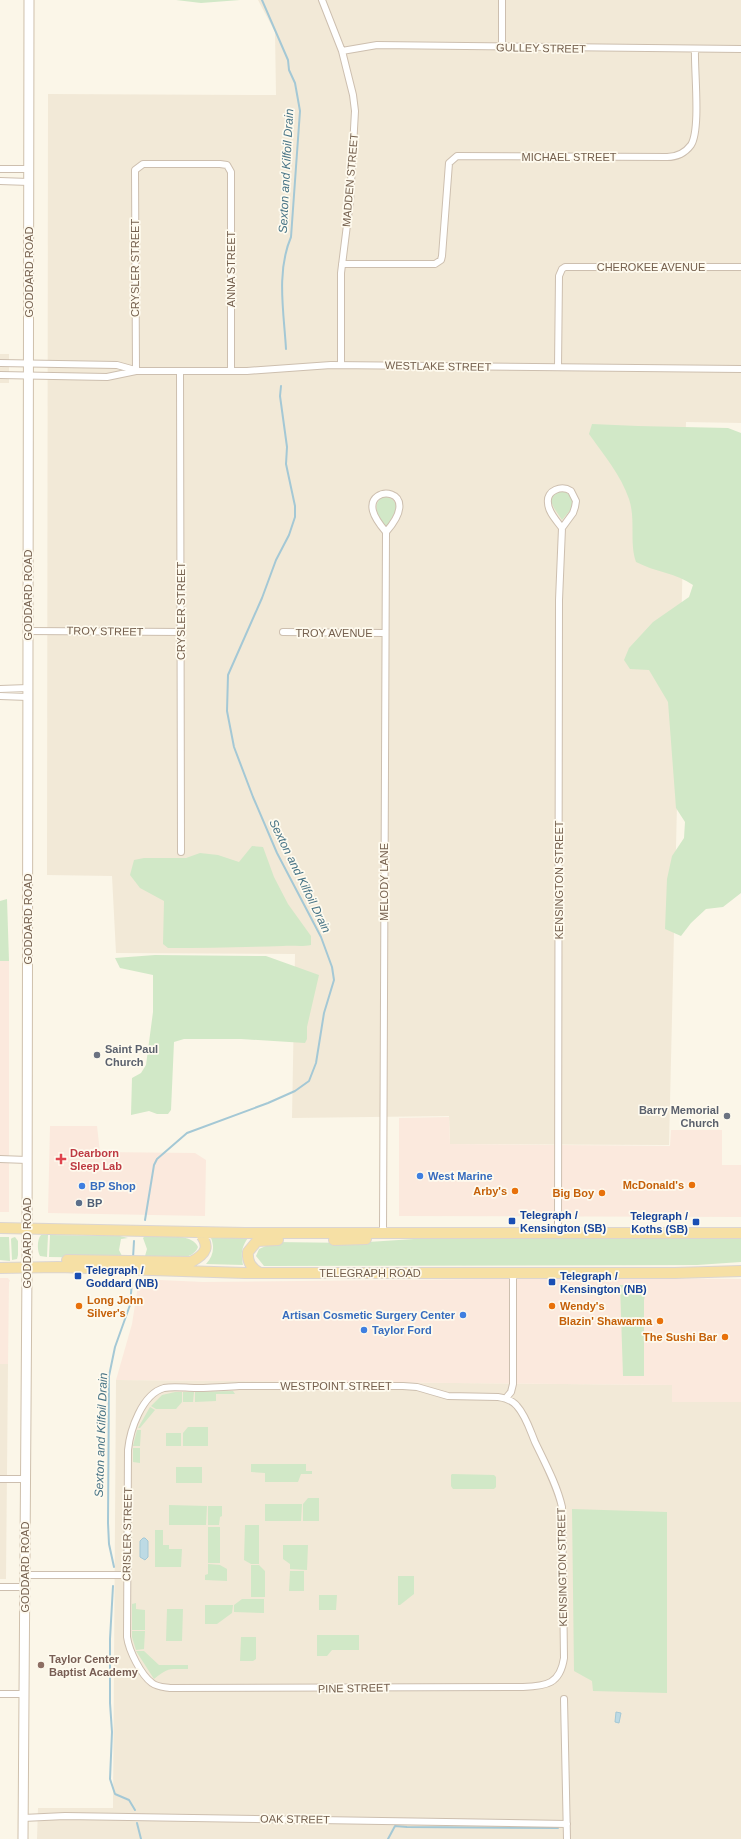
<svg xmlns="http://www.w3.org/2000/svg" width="741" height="1839" viewBox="0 0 741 1839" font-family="Arial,sans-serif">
<rect width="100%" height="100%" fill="#fbf6e8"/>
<path fill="#f2e9d7" d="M258 0H741V423L686 422 669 1145 450 1144 449 1116 292 1118 295 954 116 953 112 876 47 875 48 94 276 95 275 32Z
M0 354H9V383H0Z
M0 1364H8L6 1579H0Z
M116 1380 672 1385V1402H741V1839H37L38 1808H113Z"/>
<path fill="#fbe9dd" d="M0 961H9V1212H0Z
M449 1117 450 1144 670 1146 671 1130H722V1165H741V1217L399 1216V1118Z
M50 1126H97L100 1152 195 1153 206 1160 205 1216 48 1213Z
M0 1278H8L10 1281 9 1282 8 1364H0Z
M581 1278 741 1279V1402H672V1385L116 1380 132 1324 139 1279 203 1282Z"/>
<path fill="#d1e8c7" d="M176 0H240L201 3Z
M592 424 638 426 728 428 741 433V893L723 907 706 909 691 923 681 936 665 929 667 879 672 856 684 838 685 822 676 808 668 702 649 670 630 669 624 660 629 648 653 622 689 597 693 585C676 573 655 572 636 562 629 542 636 520 629 499 621 475 603 454 589 434Z
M559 491C568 491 570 495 574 502L572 508 562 520 554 508 551 501 554 493Z
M382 497C390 496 395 500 397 508L387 527 384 526C379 517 371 506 382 497Z
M252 846 263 847 274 877 288 904 311 936V945C301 947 293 945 283 946 245 947 207 948 168 948L163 944 164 901 140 888 130 875 134 860 144 858H186L200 853 218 855 239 862Z
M7 899 9 961H0V901Z
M155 955 266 956 319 975 307 1027V1039L305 1043 241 1039H184L174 1042 171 1110 168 1114H157L149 1111 131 1115 132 1078 141 1073 146 1065 153 1012V975L120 968 115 958Z
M41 1235H48L47 1257 40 1256C37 1251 37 1239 41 1235Z
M50 1235 120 1236 128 1238 121 1239 119 1250 123 1258 49 1257Z
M145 1236C160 1237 192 1232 198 1247 192 1264 157 1258 142 1258L145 1256 147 1249 143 1238Z
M0 1237H9L10 1261 0 1260Z
M15 1237 18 1241V1255L17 1259 12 1260 11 1239 12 1238Z
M211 1238H248C241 1248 241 1254 243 1265L206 1264C213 1256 215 1248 211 1238Z
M414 1239H741V1262L697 1265 264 1266 256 1256 259 1249 275 1242 353 1243Z
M620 1285H647L644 1300V1376H623Z
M233 1391 235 1394H216V1401L195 1402V1392Z
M175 1392H182V1402L176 1409H156L151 1406 162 1395Z
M183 1392H194L193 1402H183Z
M150 1407 155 1410 140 1428H138Z
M188 1427H208V1446H183V1433Z
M137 1430H141L140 1446H133Z
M166 1433H181V1446H166Z
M133 1448H140V1463L133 1462Z
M251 1464H306V1471H312V1474H301L298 1482H265V1473L251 1472Z
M176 1467H202V1483H176Z
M452 1474 494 1475 496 1477V1487L494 1489H453L451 1486V1475Z
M308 1498H319V1521H303V1504Z
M265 1504H302L301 1521H265Z
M169 1505 207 1506 206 1525H169Z
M208 1506H222V1516L220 1517 219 1525H208Z
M572 1509 667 1512V1693L593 1691 592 1681 574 1671Z
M245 1525H259V1564H251L244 1560Z
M208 1527H220V1563H208Z
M155 1530H163V1545H169V1549H182L181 1567H155Z
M283 1545H308L307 1570 290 1569V1564L283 1559Z
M208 1564 220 1565 227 1569V1581L205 1580V1575L208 1574Z
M251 1565H259L265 1571V1597H251Z
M290 1571H304V1591H289Z
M398 1576H414V1594L400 1605H398Z
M319 1595H337L336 1610H319Z
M242 1599H264V1613L234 1612V1605Z
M136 1603V1609L145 1610V1630H132V1604Z
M205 1605H233L232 1613 217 1624H205Z
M167 1609H183L182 1641H166Z
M132 1631H145L144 1649 136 1650 132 1637Z
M317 1635H359V1650H332L327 1656H317Z
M241 1637H256V1659L253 1661H240Z
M136 1651H144L159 1665H188V1669C168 1669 169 1667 154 1679Z"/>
<path fill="#bddae4" stroke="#a4c8d5" d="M143 1538H145L148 1541V1557L145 1560 140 1557V1541Z
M616 1712 621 1713 619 1723 615 1722Z"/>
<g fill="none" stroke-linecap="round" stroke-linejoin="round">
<path stroke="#a4c8d5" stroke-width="2" d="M262 0 288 60 289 70 295 83 300 111 291 237C276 272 284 313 286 349
M145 1220 154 1165 157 1159 187 1133 268 1103 295 1091 309 1081 316 1063 324 1013 334 980 332 967 321 937 277 853 253 797 234 747 227 711 228 675 262 598 276 560 289 535 295 517V506L286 464 287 447 280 396 281 386
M133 1258 134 1241
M114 1567 109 1544 108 1523 109 1376 115 1347 130 1305 132 1282
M113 1586 110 1639V1703L112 1732 110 1779 115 1794 129 1800 135 1810
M137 1823 141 1839
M388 1839 395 1826 407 1827 558 1828"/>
<g stroke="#cdbfaf" stroke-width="8">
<path id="minor" d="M322 0 342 51 353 95 355 111 350 201 341 273V365
M502 48V0
M342 51 377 45 741 49
M0 169H29
M0 181 29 182
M342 264H435L441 260 442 256 449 163 457 156 667 157C677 157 685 153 691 145 701 129 694 69 695 49
M0 363 117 365 135 370
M558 367 559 276 562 269 565 267H741
M136 371 135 170 143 164H220L227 165 231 172V371
M180 371 181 852
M0 375 107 377 136 371H247L331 365 741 369
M28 631 182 632
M283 632 384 633
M0 689 28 688
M0 696 28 697
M0 1159 27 1160
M558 1232 559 600 562 528 573 513 575 507 576 501 571 491C562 485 546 490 548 503 548 512 557 521 562 528
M383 1233 386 532C425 488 366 483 373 511 375 519 381 526 386 532
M239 1386H403L417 1387 448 1396 498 1397C506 1398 512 1400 517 1406 526 1416 530 1430 535 1442 545 1463 557 1485 562 1507L564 1658C560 1684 547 1686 523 1687L170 1688C164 1687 157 1687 152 1683 141 1675 129 1651 127 1637L128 1450C130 1430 142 1394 164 1388 174 1386 186 1388 196 1388 210 1388 224 1387 239 1386Z
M506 1398 511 1392 513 1384V1273
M0 1479H26
M25 1575H127
M0 1587H25
M0 1694H24
M564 1699 567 1839
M23 1818 65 1816 567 1824"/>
</g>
<g stroke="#cfc0ac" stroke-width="11">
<path id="secondary" d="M23 1839 27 1268 29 0"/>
</g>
<g stroke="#dbd5d1" stroke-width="12">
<path id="primary" d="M0 1228 245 1233H741
M334 1240 366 1239
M67 1260 191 1262C206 1254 211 1247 199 1232
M0 1268 58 1267 245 1273H675L741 1271
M260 1273C251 1268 247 1262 248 1252L257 1241 278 1240"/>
</g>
<use href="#minor" stroke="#fff" stroke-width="6"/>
<use href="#secondary" stroke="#fff" stroke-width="9"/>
<use href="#primary" stroke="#f6e0a5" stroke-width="10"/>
</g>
<g fill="#6b7280" stroke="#fefaee" stroke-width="1.5">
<circle cx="97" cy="1055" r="4"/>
<circle cx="727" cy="1116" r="4"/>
</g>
<path fill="#e0444e" stroke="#fefaee" stroke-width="1.5" d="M59 1153h4v4h4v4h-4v4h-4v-4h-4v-4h4z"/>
<g fill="#3f7fe0" stroke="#fefaee" stroke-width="1.5">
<circle cx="420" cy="1176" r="4"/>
<circle cx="82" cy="1186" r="4"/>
<circle cx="463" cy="1315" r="4"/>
<circle cx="364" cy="1330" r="4"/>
</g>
<g fill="#e8710a" stroke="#fefaee" stroke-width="1.5">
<circle cx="692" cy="1185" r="4"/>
<circle cx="515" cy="1191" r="4"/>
<circle cx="602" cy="1193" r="4"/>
<circle cx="79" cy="1306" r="4"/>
<circle cx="552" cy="1306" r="4"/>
<circle cx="660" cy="1321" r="4"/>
<circle cx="725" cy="1337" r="4"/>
</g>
<circle fill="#5c6f8a" stroke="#fefaee" stroke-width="1.5" cx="79" cy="1203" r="4"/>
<g fill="#1a4fb4" stroke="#fefaee" stroke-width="1.5">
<rect x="508" y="1217" width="8" height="8" rx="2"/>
<rect x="692" y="1218" width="8" height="8" rx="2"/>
<rect x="74" y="1272" width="8" height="8" rx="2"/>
<rect x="548" y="1278" width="8" height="8" rx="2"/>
</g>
<circle fill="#8d6e63" stroke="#fefaee" stroke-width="1.5" cx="41" cy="1665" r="4"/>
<g text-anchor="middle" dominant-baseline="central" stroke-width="3.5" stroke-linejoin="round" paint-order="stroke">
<g font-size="11" fill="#745f4d" stroke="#fefaee">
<text transform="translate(541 48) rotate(1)">GULLEY STREET</text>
<text x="569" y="157">MICHAEL STREET</text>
<text transform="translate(350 180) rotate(-85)">MADDEN STREET</text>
<text x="651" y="267">CHEROKEE AVENUE</text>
<text transform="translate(135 268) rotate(-90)">CRYSLER STREET</text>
<text transform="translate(231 269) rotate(-90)">ANNA STREET</text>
<text transform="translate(29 272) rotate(-90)">GODDARD ROAD</text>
<text transform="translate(438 366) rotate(1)">WESTLAKE STREET</text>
<text transform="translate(28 595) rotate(-90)">GODDARD ROAD</text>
<text transform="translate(181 611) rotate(-90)">CRYSLER STREET</text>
<text transform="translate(105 631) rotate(1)">TROY STREET</text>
<text x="334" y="633">TROY AVENUE</text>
<text transform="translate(559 880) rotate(-90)">KENSINGTON STREET</text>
<text transform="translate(384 882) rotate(-90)">MELODY LANE</text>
<text transform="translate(28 919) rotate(-90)">GODDARD ROAD</text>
<text transform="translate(27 1243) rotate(-90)">GODDARD ROAD</text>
<text x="370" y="1273">TELEGRAPH ROAD</text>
<text x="336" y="1386">WESTPOINT STREET</text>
<text transform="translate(127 1534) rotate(-89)">CRISLER STREET</text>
<text transform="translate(25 1567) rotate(-90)">GODDARD ROAD</text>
<text transform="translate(562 1567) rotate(-91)">KENSINGTON STREET</text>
<text transform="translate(354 1688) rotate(-1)">PINE STREET</text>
<text transform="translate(295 1819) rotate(1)">OAK STREET</text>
</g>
<g font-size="11" font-weight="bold" fill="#5b616d" stroke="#fefaee" text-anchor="start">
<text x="105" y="1049">Saint Paul<tspan x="105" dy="13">Church</tspan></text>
<text x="719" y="1110" text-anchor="end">Barry Memorial<tspan x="719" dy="13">Church</tspan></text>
</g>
<g font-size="11" font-weight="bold" fill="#be3a42" stroke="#fefaee" text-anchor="start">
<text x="70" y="1153">Dearborn<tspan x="70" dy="13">Sleep Lab</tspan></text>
</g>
<g font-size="11" font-weight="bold" fill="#366cbe" stroke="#fefaee" text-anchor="start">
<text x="428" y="1176">West Marine</text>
<text x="90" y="1186">BP Shop</text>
<text x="455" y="1315" text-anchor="end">Artisan Cosmetic Surgery Center</text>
<text x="372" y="1330">Taylor Ford</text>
</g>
<g font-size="11" font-weight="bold" fill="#c56008" stroke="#fefaee" text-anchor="end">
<text x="684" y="1185">McDonald's</text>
<text x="507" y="1191">Arby's</text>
<text x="594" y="1193">Big Boy</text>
<text x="87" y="1300" text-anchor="start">Long John<tspan x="87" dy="13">Silver's</tspan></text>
<text x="560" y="1306" text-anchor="start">Wendy's</text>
<text x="652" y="1321">Blazin' Shawarma</text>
<text x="717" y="1337">The Sushi Bar</text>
</g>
<g font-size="11" font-weight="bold" fill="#4e5e75" stroke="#fefaee" text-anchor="start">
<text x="87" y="1203">BP</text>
</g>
<g font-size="11" font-weight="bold" fill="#164399" stroke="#fefaee" text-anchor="start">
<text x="520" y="1215">Telegraph /<tspan x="520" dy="13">Kensington (SB)</tspan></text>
<text x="688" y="1216" text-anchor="end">Telegraph /<tspan x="688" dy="13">Koths (SB)</tspan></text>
<text x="86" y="1270">Telegraph /<tspan x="86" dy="13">Goddard (NB)</tspan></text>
<text x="560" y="1276">Telegraph /<tspan x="560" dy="13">Kensington (NB)</tspan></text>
</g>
<g font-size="11" font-weight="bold" fill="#785e54" stroke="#fefaee" text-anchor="start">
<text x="49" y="1659">Taylor Center<tspan x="49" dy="13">Baptist Academy</tspan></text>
</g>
<g font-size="12" font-style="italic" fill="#487486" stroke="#fefaee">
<text transform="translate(286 171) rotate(-87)">Sexton and Kilfoil Drain</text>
<text transform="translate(300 876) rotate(64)">Sexton and Kilfoil Drain</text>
<text transform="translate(101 1435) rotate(-88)">Sexton and Kilfoil Drain</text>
</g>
</g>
</svg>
